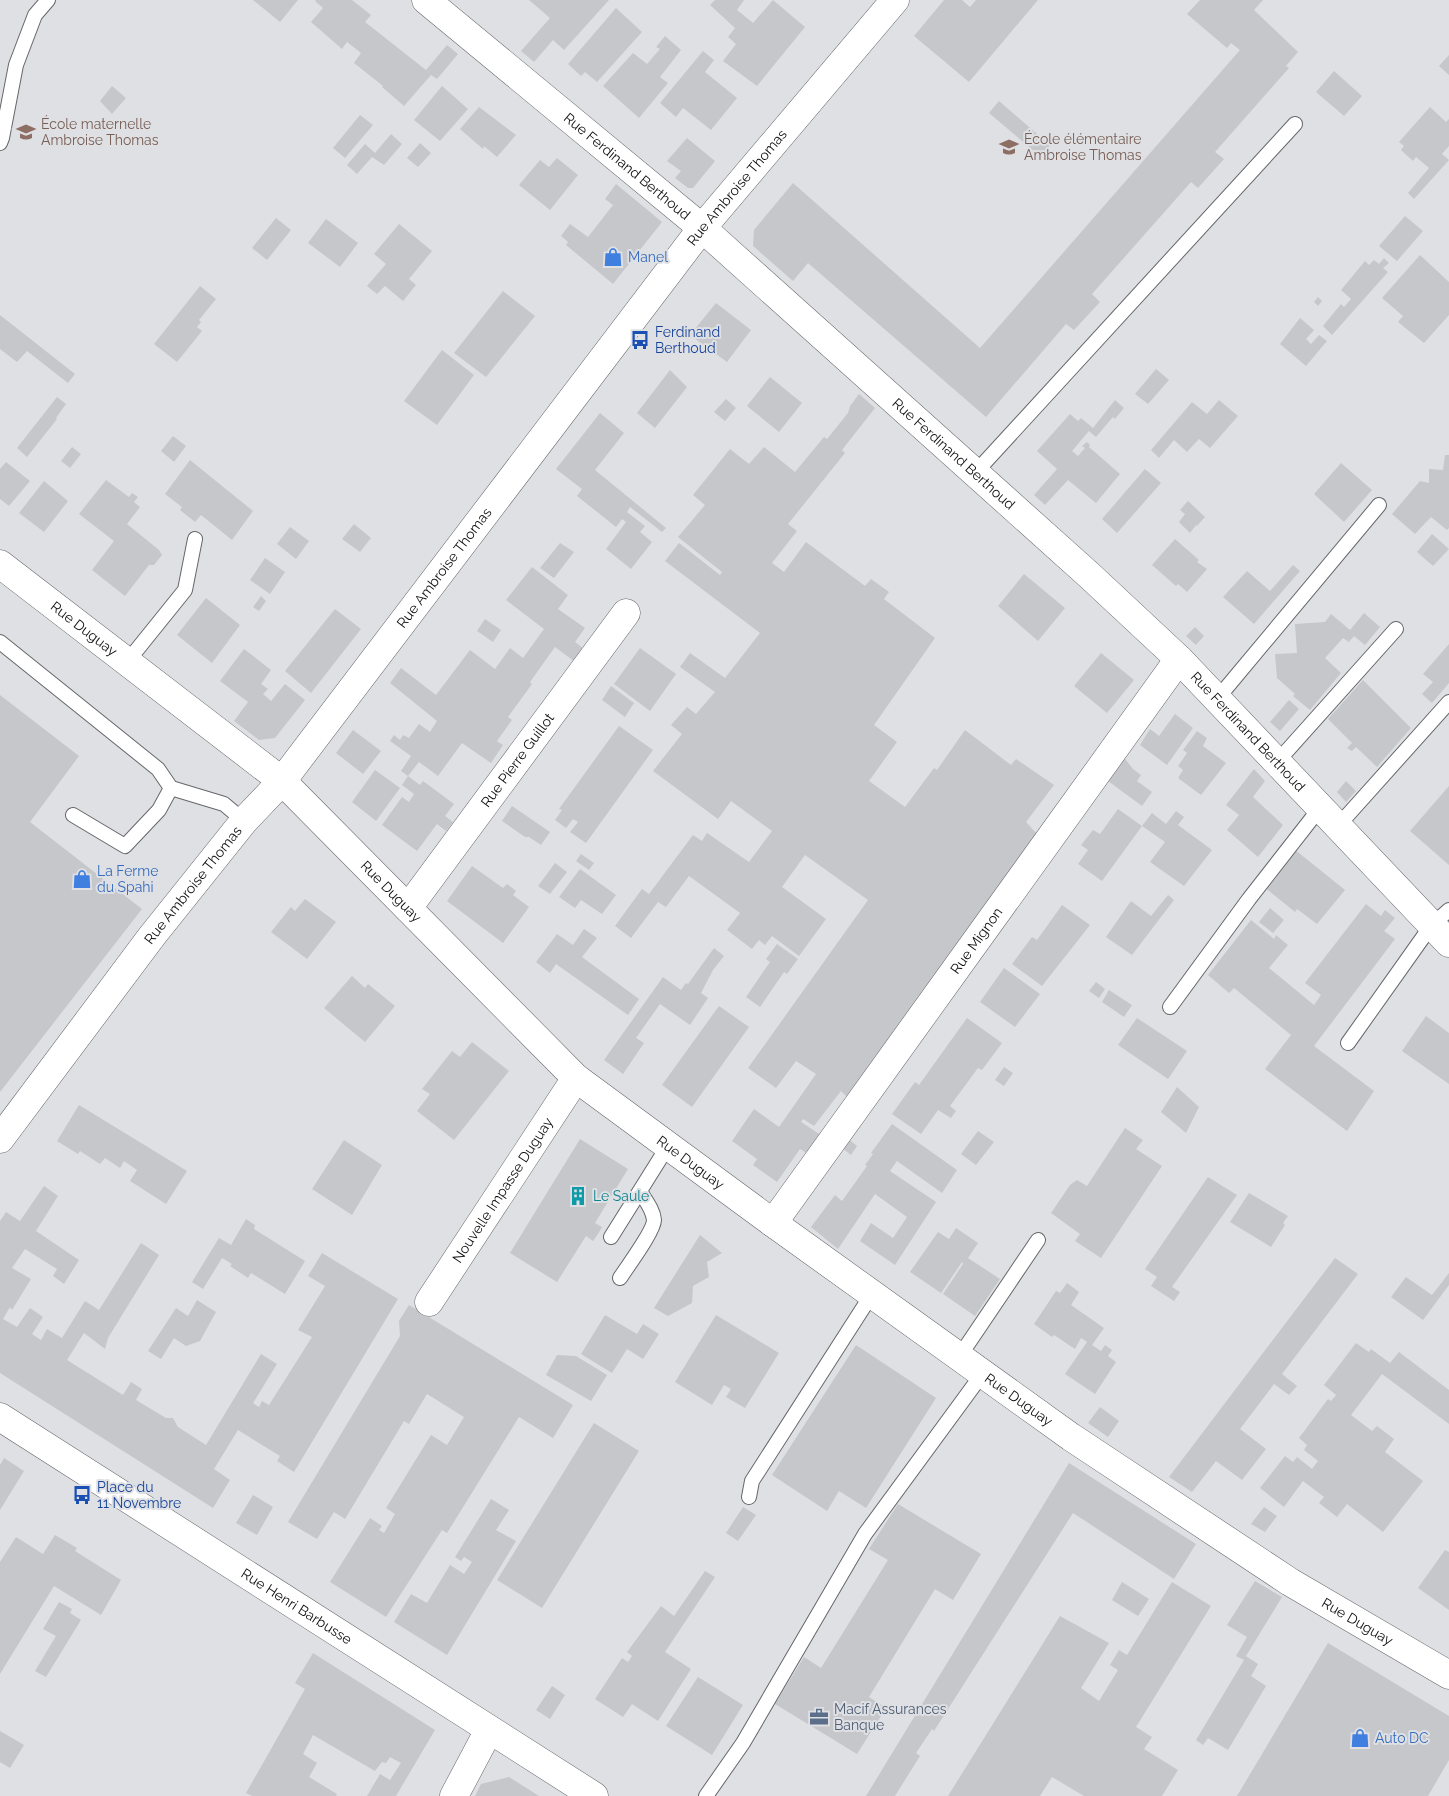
<svg xmlns="http://www.w3.org/2000/svg" width="1449" height="1796" viewBox="0 0 1449 1796" font-family="Raleway,sans-serif">
<rect width="100%" height="100%" fill="#dfe0e4"/>
<path fill="#c5c7cb" d="M253 0H298L280 22Z
M316 0H352L371 15 365 22 426 70 447 45 458 54 437 79 431 75 404 106 382 87 383 86 354 63 361 53 347 42 342 49 311 22 323 8 315 1Z
M529 0H609L564 50 553 40 534 62 521 51 550 18Z
M715 0H744L737 10 753 23 773 0 805 27 757 86 723 61 736 44 728 37 735 28 710 5Z
M944 0H962L970 7 976 0H1038L969 82 914 36Z
M1200 0H1263L1254 10 1298 52 1286 66 1289 68 1215 152 1224 159 1198 188 1191 182 1092 294 1100 302 1074 330 1066 324 986 417 808 263 793 281 753 246 754 230 793 183 980 348 1240 50 1231 43 1227 48 1187 14Z
M616 8 642 32 597 82 585 72 581 76 568 64Z
M665 36 681 50 660 77 668 83 639 118 603 86 633 53 647 64 660 49 656 47Z
M703 51 714 60 705 72 737 98 711 130 683 108 676 117 660 103Z
M1449 55V75L1439 66Z
M1334 71 1362 96 1344 116 1316 92Z
M112 86 126 98 112 114 100 101Z
M442 86 468 109 440 141 414 120Z
M999 101 1050 145 1041 157 989 113Z
M479 107 516 135 497 157 484 146 483 149 460 129Z
M1430 107 1446 122 1449 119V146L1442 154 1449 160 1414 199 1408 193 1429 168 1416 157 1413 161 1401 150 1404 146 1399 142Z
M360 115 373 125 345 158 333 148Z
M391 134 402 144 384 165 372 157 357 174 347 165 365 144 375 153Z
M687 138 715 161 693 188H688L675 178 681 171 667 161Z
M420 143 431 153 418 167 407 158Z
M557 158 578 175 550 210 519 185 540 160 549 167Z
M616 184 662 222 613 284 566 245 568 242 561 236 570 224 588 237 613 205 605 199Z
M1405 216 1423 231 1397 261 1379 246Z
M276 218 291 230 267 260 252 248Z
M326 219 358 243 340 267 308 243Z
M399 224 432 251 409 279 416 285 403 301 385 286 377 294 367 286 386 264 374 254Z
M1420 255 1449 282V315L1424 343 1398 322 1403 316 1382 298Z
M1384 258 1389 263 1383 268 1388 272 1332 335 1323 326 1341 304 1344 307 1351 299 1341 290 1365 261 1369 265 1374 260 1379 264Z
M200 286 216 299 199 320 201 322 197 327 202 331 177 362 154 344Z
M503 291 535 316 486 377 454 353Z
M1318 297 1322 301 1318 306 1314 302Z
M716 303 751 330 727 362 690 335Z
M0 315 75 374 68 383 27 351 17 362 0 349Z
M1300 318 1314 330 1306 339 1311 344 1319 335 1327 341 1306 366 1280 344Z
M442 350 474 375 437 425 404 401Z
M1156 369 1169 380 1148 404 1135 394Z
M670 370 687 387 655 428 637 413Z
M770 377 802 403 779 432 747 406Z
M859 394 875 408 842 450 845 453 788 524 797 531 772 563 784 572 806 542 865 586 871 579 889 592 884 599 935 638 874 725 897 742 869 781 905 807 934 768 937 770 965 730 1011 765 1016 759 1054 785 1026 822 1037 834 848 1098 841 1091 814 1126 803 1119 801 1122 821 1135 808 1154 800 1149 777 1182 753 1165 757 1159 732 1141 754 1109 779 1127 816 1074 796 1061 776 1088 748 1068 868 900 805 855 782 887 826 919 799 956 772 936 765 945 759 940 752 949 727 930 740 913 689 876 666 907 658 902 631 938 615 926 642 889 649 894 693 835 702 841 707 833 749 862 772 831 731 801 718 819 653 771 682 734 671 725 687 707 696 714 715 692 680 667 690 653 725 678 760 633 665 561 679 543 720 575 722 572 678 537 705 505 693 495 730 449 749 464 764 447 795 472 824 437 827 439 848 413 850 406Z
M57 397 66 404 56 418 57 419 27 457 17 448Z
M726 399 736 408 725 421 714 412Z
M1115 400 1124 408 1115 419 1113 417 1096 437 1089 431 1072 451 1078 456 1085 448 1082 446 1087 442 1090 445 1089 447 1120 474 1096 503 1068 480 1045 505 1034 495 1057 469 1037 451 1070 414 1078 421 1081 418 1093 428Z
M1219 400 1238 416 1210 448 1199 439 1187 452 1174 440 1159 458 1151 450 1192 402 1207 414Z
M600 413 624 433 595 470 666 528 662 532 630 507 627 512 645 526 640 532 652 542 631 569 606 549 626 522 622 519 616 527 577 496 582 489 556 469Z
M173 436 186 446 174 462 161 451Z
M72 447 81 454 70 468 61 461Z
M1445 455H1449V528L1447 530 1431 517 1415 534 1392 514 1420 481 1429 483V469L1443 470Z
M190 460 253 511 232 540 201 515 195 522 180 510 182 507 165 494Z
M6 462 30 481 9 506 0 499V469Z
M1341 463 1372 490 1344 522 1314 494Z
M1145 469 1161 483 1117 533 1102 519Z
M106 480 129 497 132 493 138 497 134 502 140 507 127 524 159 550 162 555 154 565H149L125 596 92 570 114 541 79 514Z
M44 481 68 501 44 532 19 513Z
M1188 501 1205 517 1197 526 1196 525 1190 533 1179 522 1185 514 1180 510Z
M354 524 371 538 360 552 342 539Z
M290 527 309 541 296 559 277 544Z
M1432 534 1449 549 1433 566 1417 552Z
M1175 539 1199 560 1197 562 1207 569 1187 592 1178 584 1176 586 1152 565Z
M560 543 574 552 554 578 540 568Z
M265 558 285 572 270 594 250 580Z
M1293 565 1300 571 1254 624 1223 597 1247 571 1270 591Z
M532 567 568 595 558 609 585 628 575 642 584 649 575 662 555 647 530 682 532 684 508 717 512 720 497 741 503 745 491 763 462 743 438 776 419 762 408 776 401 771 411 756 390 741 394 735 400 740 403 735 409 738 419 724 430 732 437 721 390 683 401 668 436 695 470 650 495 669 510 648 523 658 544 629 506 600Z
M1024 574 1065 608 1038 641 998 606Z
M261 596 266 601 259 611 253 607Z
M206 598 240 625 212 663 177 635Z
M335 609 361 629 311 693 285 671Z
M1364 613 1380 627 1365 645 1354 636 1349 642 1343 638 1325 658 1341 673 1310 710 1293 696 1295 694 1277 678 1275 654 1297 653 1295 624 1325 622 1331 614 1350 630Z
M485 619 501 630 493 642 477 631Z
M1195 627 1204 636 1196 645 1186 636Z
M1449 644V683L1432 703 1422 694 1433 682 1423 674Z
M640 648 676 674 650 711 614 684Z
M244 649 271 670 261 684 268 689 263 694 271 701 285 684 305 700 275 738 259 740 234 721 248 702 220 681Z
M1101 653 1134 680 1107 713 1074 686Z
M1363 680 1411 728 1377 767 1356 747 1352 751 1347 748 1352 743 1328 719Z
M611 686 634 703 625 717 602 700Z
M0 695 79 756 30 822 142 909 0 1092Z
M1289 700 1299 709 1280 731 1270 722Z
M1175 714 1193 728 1167 765 1140 745 1150 729 1159 736Z
M619 726 653 750 586 843 570 832 578 822 573 819 566 828 555 820 562 810 559 809Z
M353 730 381 751 363 774 336 753Z
M1197 731 1207 738 1203 746 1226 763 1201 795 1178 778 1183 770 1178 766 1187 753 1183 750Z
M1122 755 1133 769 1141 775 1137 781 1152 792 1142 806 1104 778Z
M1254 769 1265 781 1253 797 1283 825 1258 857 1227 830 1239 815 1226 805Z
M375 770 400 788 376 821 352 802Z
M408 776 420 785 423 781 454 804 445 816 453 822 446 831 437 824 417 851 382 825 402 797 409 802 414 794 402 785Z
M1346 781 1356 791 1346 802 1337 792Z
M1449 786V865L1410 831Z
M512 806 550 832 541 845 529 837H525L502 821Z
M1118 809 1142 826 1102 881 1078 864 1088 850 1081 845 1093 830 1100 834Z
M1176 811 1184 817 1178 825 1212 850 1184 886 1150 862 1165 842 1142 826 1152 813 1166 824Z
M1294 849 1345 890 1317 924 1297 909 1295 912 1263 886Z
M581 854 594 863 589 870 576 861Z
M555 863 567 872 550 894 538 886Z
M472 866 503 888 507 884 516 891 513 895 529 907 503 943 447 901Z
M580 869 616 895 602 914 581 900 575 908 559 897Z
M1168 895 1174 900 1132 955 1106 937 1131 901 1151 916Z
M305 899 336 922 307 959 271 932 291 907 295 911Z
M1366 904 1381 916 1385 910 1395 918 1384 931 1395 939 1314 1046 1374 1091 1347 1131 1265 1069 1291 1035 1234 988 1229 993 1208 975 1251 920 1274 939 1276 935 1288 945 1269 968 1314 1005 1321 995 1305 983Z
M1062 905 1090 925 1042 986 1012 964 1032 937 1037 940Z
M1270 908 1284 920 1273 933 1259 922Z
M584 929 597 938 582 957 639 999 628 1015 556 964 550 973 536 962 557 934 573 945Z
M777 944 798 959 787 974 784 972 760 1007 746 997 770 962 766 959Z
M714 948 724 956 713 970 701 993 708 998 690 1025 660 1004 636 1038 644 1043 623 1074 604 1060 663 977 681 990 686 983 688 984Z
M1004 968 1040 994 1015 1027 980 1002Z
M352 976 365 988 368 984 395 1006 365 1042 324 1008Z
M1096 982 1105 989 1099 998 1089 991Z
M1109 990 1132 1005 1124 1017 1102 1002Z
M719 1006 749 1027 692 1107 662 1085Z
M1426 1016 1449 1033V1084L1402 1051Z
M967 1018 1002 1043 982 1070 978 1068 950 1106 956 1111 951 1118 938 1110 921 1134 892 1114 915 1082 919 1085Z
M1137 1018 1187 1051 1168 1079 1118 1045Z
M472 1042 509 1071 454 1140 417 1111 430 1094 422 1089 452 1051 460 1057Z
M1004 1067 1013 1073 1004 1086 995 1080Z
M1177 1087 1199 1107 1186 1133 1161 1112Z
M79 1105 187 1171 166 1204 130 1181 137 1170 124 1161 120 1168 105 1158 100 1164 80 1151 78 1154 57 1141Z
M892 1124 957 1170 942 1193 897 1161 890 1171 936 1202 895 1265 860 1241 871 1223 893 1238 907 1217 875 1194 838 1249 811 1227 835 1195 842 1201 867 1166 865 1165 873 1154 871 1153Z
M1125 1128 1143 1140 1136 1149 1162 1166 1101 1258 1075 1241 1080 1234 1051 1213 1070 1185 1077 1180 1087 1186Z
M978 1131 994 1142 976 1165 961 1154Z
M847 1138 857 1146 851 1155 841 1147Z
M580 1139 628 1169 595 1223 602 1227 598 1234 593 1241 586 1236 557 1282 510 1253Z
M344 1140 382 1165 352 1215 312 1189Z
M1208 1177 1237 1195 1172 1287 1180 1292 1174 1301 1151 1286 1157 1277 1145 1269Z
M44 1186 58 1196 36 1231 79 1260 64 1284 53 1276 57 1269 25 1249 12 1268 31 1279 12 1310 10 1307 3 1319 17 1327 30 1308 43 1317 32 1334 41 1340 47 1329 62 1338 85 1301 99 1310 141 1243 159 1255 108 1338 105 1349 84 1333 67 1360 123 1395 131 1382 142 1389 136 1400 166 1418H173L178 1427 206 1445 261 1354 277 1364 253 1403 259 1407 262 1401 269 1405 312 1337 298 1330 325 1286 308 1276 322 1253 398 1299 294 1472 277 1461 280 1456 238 1430 214 1469 230 1480 213 1508 0 1373V1221L6 1212 20 1221Z
M1249 1193 1288 1216 1283 1223 1285 1225 1271 1247 1230 1222Z
M246 1219 255 1225 254 1229 305 1261 285 1294 251 1273 248 1278 230 1266 232 1264 222 1258 203 1289 192 1282 219 1238 231 1245Z
M956 1228 978 1243 968 1258 1000 1279 975 1316 943 1294 963 1264 962 1262 941 1293 910 1272 938 1232 949 1239Z
M700 1235 722 1253 707 1262 709 1277 693 1286 692 1303 668 1316 654 1308Z
M1335 1258 1358 1274 1282 1374 1297 1386 1289 1395 1274 1384 1240 1429 1266 1449 1242 1480 1216 1461 1192 1492 1169 1477Z
M1449 1273V1285L1423 1320 1391 1297 1406 1277 1432 1295Z
M1067 1283 1079 1292 1071 1305 1104 1328 1092 1345 1101 1351 1105 1345 1112 1350 1108 1356 1116 1362 1095 1394 1065 1374 1087 1342 1081 1338 1075 1349 1054 1335 1052 1337 1034 1324 1056 1291 1060 1293Z
M197 1300 216 1312 200 1341 186 1346 174 1338 161 1359 148 1351 176 1308 188 1316Z
M409 1305 573 1405 553 1438 519 1417 447 1533 442 1530 386 1617 330 1582 370 1518 382 1526 379 1530 384 1533 395 1514 386 1508 431 1435 447 1445 464 1417 427 1394 409 1424 404 1421 345 1519 334 1512 317 1539 288 1522 400 1336 399 1321Z
M605 1315 637 1334 643 1324 659 1334 643 1359 627 1349 612 1373 581 1354Z
M716 1315 779 1353 745 1408 726 1397 731 1389 724 1385 712 1405 675 1382Z
M1356 1343 1369 1352 1371 1349 1390 1363 1399 1352 1449 1390V1424L1382 1374 1351 1415 1372 1431 1377 1426 1394 1439 1385 1452 1423 1481 1383 1532 1347 1504 1337 1517 1319 1503 1324 1497 1303 1481 1284 1507 1260 1488 1285 1456 1293 1462 1297 1457 1312 1469 1318 1461 1304 1450 1307 1445 1299 1438 1328 1399 1331 1401 1336 1395 1324 1385Z
M856 1345 936 1398 866 1508 839 1491 827 1511 772 1475Z
M557 1355 576 1356 607 1375 591 1401 546 1375Z
M1100 1407 1119 1421 1108 1437 1088 1423Z
M594 1423 639 1451 542 1608 497 1580Z
M4 1458 24 1471 0 1510V1465Z
M1069 1463 1196 1544 1174 1579 1073 1513 934 1731 932 1729 916 1753 920 1756 895 1796H866Z
M253 1495 273 1507 257 1535 236 1523Z
M491 1499 509 1510 496 1530 516 1541 447 1655 394 1622 411 1594 427 1603 450 1565 464 1574 472 1562 464 1557 461 1561 455 1557Z
M898 1504 981 1554 953 1600 935 1589 869 1697 886 1708 857 1754 775 1704 804 1657 821 1668 888 1560 869 1549Z
M743 1507 756 1515 738 1541 726 1533Z
M1264 1507 1277 1516 1265 1532 1251 1524Z
M55 1535 77 1548 75 1551 121 1580 101 1615 54 1586 0 1674V1562L16 1537 43 1554Z
M1445 1550 1449 1552V1610L1418 1588Z
M705 1571 715 1577 665 1652 691 1669 658 1721 632 1704 623 1717 595 1699 622 1658 628 1662 632 1656 627 1652 661 1606 674 1616Z
M1255 1581 1282 1597 1246 1656 1258 1664 1251 1676 1266 1686 1228 1750 1208 1738 1203 1745 1196 1740 1244 1660 1236 1656 1247 1637 1227 1625Z
M1122 1582 1149 1599 1138 1616 1112 1600Z
M1172 1582 1211 1606 1136 1727 1152 1737 1144 1749 1178 1770 1162 1796H1084L1052 1777 1040 1796H948L1060 1616 1109 1643 1081 1688 1099 1701 1118 1670 1110 1665 1119 1650 1127 1655Z
M59 1602 72 1609 70 1613 81 1620 46 1677 35 1671 56 1636 43 1629Z
M1328 1643 1449 1716V1760L1428 1796H1237Z
M313 1653 435 1730 396 1796H367L380 1774 390 1780 401 1763 390 1757 386 1763 382 1762 375 1771 313 1735 303 1754 317 1763 309 1777 337 1794 336 1796H252L246 1793 305 1689 295 1683Z
M698 1677 743 1705 712 1755 666 1726Z
M552 1686 565 1695 550 1719 536 1710Z
M0 1731 24 1745 10 1768 0 1762Z
M509 1777 539 1796H475L481 1784Z"/>
<g fill="none" stroke-linecap="round" stroke-linejoin="round">
<g stroke="#65676a" stroke-width="16">
<path id="service" d="M0 143 2 138 16 65 35 15 48 0
M975 473 1295 124
M0 642 158 769 171 788 159 810 125 846 73 815
M127 662 185 590 195 539
M1217 699 1379 505
M1277 762 1396 629
M171 788 224 804 244 821
M1337 827 1449 702
M1170 1007 1249 899 1320 808
M1348 1043 1431 926 1449 910
M611 1237 668 1146
M620 1278C627 1267 654 1231 654 1220 653 1209 645 1200 640 1191
M959 1357 1038 1240
M749 1497 752 1481 872 1294
M706 1796 743 1743 865 1534 983 1373"/>
</g>
<g stroke="#65676a" stroke-width="29">
<g id="minor">
<path id="s1" d="M426 0 702 228 1089 575 1179 659 1449 943"/>
<path id="s2" d="M0 564 282 781 576 1078 773 1223 1071 1437 1290 1582 1449 1675"/>
<path id="s3" d="M408 908 626 613"/>
<path id="s4" d="M773 1223 1179 659"/>
<path id="s5" d="M429 1302 576 1078"/>
<path d="M454 1796 489 1730"/>
</g>
</g>
<g stroke="#65676a" stroke-width="29">
<g id="tertiary">
<path id="s6" d="M0 1139 152 936 244 821 282 781 702 228 895 0"/>
<path id="s7" d="M0 1417 594 1796"/>
</g>
</g>
<use href="#service" stroke="#fff" stroke-width="14"/>
<use href="#minor" stroke="#fff" stroke-width="28"/>
<use href="#tertiary" stroke="#fff" stroke-width="28"/>
</g>
<defs>
<g id="school-bare" transform="scale(1.5)"><path d="M0-5L7-2L0 1L-7-2ZM-4 1L0 2.5L4 1V4Q0 6-4 4Z" fill="#8d6e63" stroke="#dfe0e4" stroke-width="2.5" paint-order="stroke"/></g>
<g id="shop-bare" transform="scale(1.5)"><path d="M-5-2.5h2.3a2.7 3.5 0 0 1 5.4 0H5L5.5 6h-11ZM-1.5-2.5h3a1.5 2.3 0 0 0-3 0Z" fill="#3f7fe0" stroke="#dfe0e4" stroke-width="2.5" paint-order="stroke"/></g>
<g id="bus-bare" transform="scale(1.5)"><path d="M-5-6H5V4H4V6H2V4H-2V6H-4V4H-5ZM-3.5-4V0h7V-4ZM-3.5 1.2v1.5H-2V1.2ZM2 1.2v1.5H3.5V1.2Z" fill="#1a4fb4" stroke="#dfe0e4" stroke-width="2.5" paint-order="stroke"/></g>
<g id="building-bare" transform="scale(1.5)"><path d="M-4-6H4V6H1V3H-1V6H-4ZM-2.5-4.3h1.7v1.8h-1.7ZM.8-4.3h1.7v1.8H.8ZM-2.5-1h1.7V.8h-1.7ZM.8-1h1.7V.8H.8Z" fill="#0f9aa8" stroke="#dfe0e4" stroke-width="2.5" paint-order="stroke"/></g>
<g id="office-bare" transform="scale(1.5)"><path d="M-6-3h4V-5.5h4V-3h4V5H-6ZM-1-4.5V-3h2v-1.5ZM-6 0V1H6V0Z" fill="#5c6f8a" stroke="#dfe0e4" stroke-width="2.5" paint-order="stroke"/></g>
</defs>
<g fill-rule="evenodd">
<use href="#school-bare" x="26" y="132"/>
<use href="#school-bare" x="1009" y="147"/>
<use href="#shop-bare" x="613" y="257"/>
<use href="#bus-bare" x="640" y="340"/>
<use href="#shop-bare" x="82" y="879"/>
<use href="#building-bare" x="578" y="1196"/>
<use href="#bus-bare" x="82" y="1495"/>
<use href="#office-bare" x="819" y="1717"/>
<use href="#shop-bare" x="1360" y="1738"/>
</g>
<g text-anchor="middle" dominant-baseline="central" stroke-width="4" stroke-linejoin="round" paint-order="stroke">
<g font-size="14" fill="#785e54" stroke="#dfe0e4" text-anchor="start">
<text x="41" y="124">École maternelle<tspan x="41" dy="16">Ambroise Thomas</tspan></text>
<text x="1024" y="139">École élémentaire<tspan x="1024" dy="16">Ambroise Thomas</tspan></text>
</g>
<g font-size="14" fill="#0e0e10" stroke="#dfe0e4">
<text stroke="none"><textPath href="#s1" startOffset="261">Rue Ferdinand Berthoud</textPath></text>
<text stroke="none"><textPath href="#s6" startOffset="1204">Rue Ambroise Thomas</textPath></text>
<text stroke="none"><textPath href="#s1" startOffset="696">Rue Ferdinand Berthoud</textPath></text>
<text stroke="none"><textPath href="#s6" startOffset="724">Rue Ambroise Thomas</textPath></text>
<text stroke="none"><textPath href="#s2" startOffset="106">Rue Duguay</textPath></text>
<text stroke="none"><textPath href="#s1" startOffset="1101">Rue Ferdinand Berthoud</textPath></text>
<text stroke="none"><textPath href="#s3" startOffset="184">Rue Pierre Guillot</textPath></text>
<text stroke="none"><textPath href="#s6" startOffset="319">Rue Ambroise Thomas</textPath></text>
<text stroke="none"><textPath href="#s2" startOffset="511">Rue Duguay</textPath></text>
<text stroke="none"><textPath href="#s4" startOffset="348">Rue Mignon</textPath></text>
<text stroke="none"><textPath href="#s2" startOffset="916">Rue Duguay</textPath></text>
<text stroke="none"><textPath href="#s5" startOffset="134">Nouvelle Impasse Duguay</textPath></text>
<text stroke="none"><textPath href="#s2" startOffset="1321">Rue Duguay</textPath></text>
<text stroke="none"><textPath href="#s7" startOffset="352">Rue Henri Barbusse</textPath></text>
<text stroke="none"><textPath href="#s2" startOffset="1726">Rue Duguay</textPath></text>
</g>
<g font-size="14" fill="#366cbe" stroke="#dfe0e4" text-anchor="start">
<text x="628" y="257">Manel</text>
<text x="97" y="871">La Ferme<tspan x="97" dy="16">du Spahi</tspan></text>
<text x="1375" y="1738">Auto DC</text>
</g>
<g font-size="14" fill="#164399" stroke="#dfe0e4" text-anchor="start">
<text x="655" y="332">Ferdinand<tspan x="655" dy="16">Berthoud</tspan></text>
<text x="97" y="1487">Place du<tspan x="97" dy="16">11 Novembre</tspan></text>
</g>
<g font-size="14" fill="#0d838f" stroke="#dfe0e4" text-anchor="start">
<text x="593" y="1196">Le Saule</text>
</g>
<g font-size="14" fill="#4e5e75" stroke="#dfe0e4" text-anchor="start">
<text x="834" y="1709">Macif Assurances<tspan x="834" dy="16">Banque</tspan></text>
</g>
</g>
</svg>
